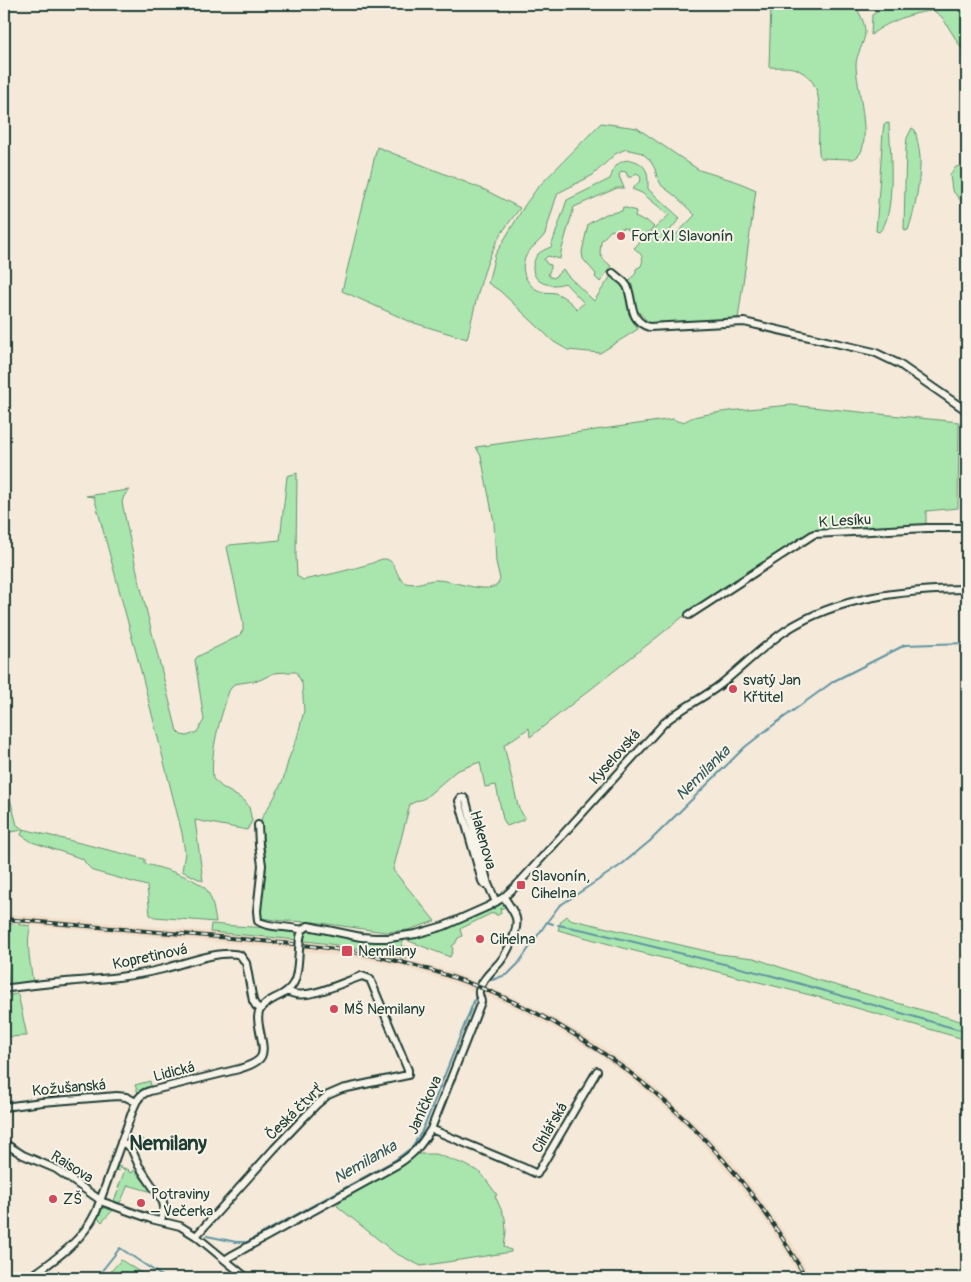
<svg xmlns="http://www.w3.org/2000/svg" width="971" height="1282" viewBox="0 0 971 1282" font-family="Pangolin,sans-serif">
<rect width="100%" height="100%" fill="#f5e9d9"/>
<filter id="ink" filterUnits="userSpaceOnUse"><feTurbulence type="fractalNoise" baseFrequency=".02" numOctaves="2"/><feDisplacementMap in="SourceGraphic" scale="10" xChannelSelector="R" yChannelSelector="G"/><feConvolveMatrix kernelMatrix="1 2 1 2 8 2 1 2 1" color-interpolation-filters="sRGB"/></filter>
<g filter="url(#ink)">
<path fill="#f3ddc7" d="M4 914 274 937 366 950 407 959 452 972 513 997 558 1020 603 1047 645 1078 696 1124 730 1159 757 1193 794 1246 811 1278H801L775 1235 762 1216 735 1181 690 1130 658 1101 620 1070 598 1054 554 1028 509 1005 449 981 404 968 365 959 273 947 4 923Z"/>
<path fill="#a9e6ad" stroke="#649270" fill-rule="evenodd" d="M771 4H854C859 12 865 22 865 32 865 43 856 54 856 65 856 84 873 143 858 156 856 158 853 159 851 159L820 158C814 133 831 86 800 71 798 70 796 68 793 68 786 66 777 68 769 67Z
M890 4H967V57L942 17 934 11C916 11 884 23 871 35L872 15Z
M601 123 637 128 699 170 738 182 756 190 738 319 649 323 637 310 630 311 628 313 638 329 600 353 568 350 554 342 500 291 488 283 495 255 525 205 538 187ZM626 149 642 153 650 160 655 169 657 177 662 186 674 195 695 215 670 241 667 234 680 218 648 189C648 183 648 178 647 173 643 160 626 156 617 165 613 168 612 175 610 179L567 200 551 247C546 249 541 251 537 255 535 258 534 262 533 266 532 284 551 288 565 283L584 303 577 309C570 302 564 296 555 293 551 292 547 293 543 292 529 289 519 272 525 258 529 248 539 243 545 234L555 201 558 193 593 175 615 154ZM621 171 626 172 628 177H632L636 173 640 175 641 180 632 189 642 193 669 215 634 248C641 254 645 257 641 266L636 269V273L631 279 625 283 613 273 594 301 567 275 563 269 554 278 550 277 548 274 551 268V265L547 264 544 259 548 256 560 259 561 252 574 207 617 188H624L619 176Z
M889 123C890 145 897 218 879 232L876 231 883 132 884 124Z
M912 128 915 130C917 138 919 148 920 157 921 177 915 211 908 230L905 231 904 228 906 147 907 138Z
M377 147 485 190 520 208C512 219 502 231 496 243 481 272 475 307 467 339L411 322 342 291Z
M960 166 967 176V208L952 190 950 175 956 167Z
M623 207 636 211 635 217 643 221 646 220 654 227 640 239 633 232 624 228 610 231 601 241 600 253 603 259 611 266 600 282 595 277 596 274 583 259 582 252 588 224 606 214 622 211Z
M791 405 959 422 958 508 926 511V526L813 531 694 608 530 737 529 728 504 745 518 806 525 819 507 826 503 819 496 785 485 787 480 762 456 771 425 798 410 804 393 870 435 921 408 930 385 932 314 922 283 921 261 918V907L266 870 265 853 261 819 274 798 283 780 289 758 297 738 304 711 302 683 296 672H287L274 673 260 680 234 684 229 691C220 720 210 749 213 779L222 787 245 801 249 807 252 821 247 830 195 820 203 881 182 871 185 853 182 833 141 671 96 504 94 497 86 496 129 490 124 496 122 502C137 579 158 655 177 731L181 735 187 736 197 732 204 720 195 660 197 657 239 636 243 630V622L227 547 230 545 280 540 287 476 297 473 296 556 297 576 303 580C324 576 345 571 366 565 372 564 379 559 384 559 397 559 395 579 406 583 417 586 426 580 436 580 452 580 480 592 493 587 497 586 499 583 500 579L496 562 494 522 481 456 476 447 673 419C685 426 686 418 698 416 728 410 760 408 791 405Z
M4 776 17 825 23 829 145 859V864C159 867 202 879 208 892 213 901 214 912 216 922L155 917 150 915 147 886 93 871 86 864 83 859 32 842 21 835 23 830 4 833Z
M501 903H505L506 906 505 907 500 909 501 913 498 915H496L495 913 490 914 460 929 462 936 458 938 455 944 452 946 453 950 450 957 409 941 410 939 416 936 490 909Z
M567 916 569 919 719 954 754 958 814 979 967 1023V1040L822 998 631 950 558 930 561 921Z
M4 923 31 926C25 941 31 967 33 983L9 987Z
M211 924C239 927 267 927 294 930L297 932V937L304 938 306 934 305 933 311 931 358 939 404 940 401 945 402 946 407 947V959C342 942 276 938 210 932Z
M18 994 27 1036 4 1037V996Z
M150 1081 151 1087 144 1089 138 1093 135 1085Z
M128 1135H132L133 1140 143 1139 146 1144 135 1147 127 1138Z
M417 1154H436L466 1165 481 1173 497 1195 495 1196 505 1218 506 1232 504 1247 511 1250V1252L421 1266 395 1253 337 1206 344 1197 410 1160Z
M118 1166 129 1170 128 1171 132 1173 134 1170 136 1172 152 1192 128 1185 121 1201 118 1203 114 1201 118 1191H119L120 1189 118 1188 125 1170 120 1168 119 1171 116 1170Z
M103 1208H105L113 1210 102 1222 98 1218Z
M121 1260 149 1278H105Z"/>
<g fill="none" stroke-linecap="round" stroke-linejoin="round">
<path stroke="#6095a3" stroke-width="2" d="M547 922 553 924
M558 925 589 931 773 976 967 1032
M492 980 508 974 518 964 547 922 559 906 621 865 650 841 745 747 772 726 834 681 905 645 967 643
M207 1236 236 1242H247L395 1160 411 1148 421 1133 428 1117 476 996
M96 1278 120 1248 165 1278"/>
<g stroke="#1f3d34" stroke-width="10">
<path id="minor" d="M613 273 624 282 627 286C634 302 628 320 649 327L744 322 874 352 899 364 967 411
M689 615 814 534 927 528H967
M258 825 259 845 262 865 257 911 258 921C268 928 289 926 302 930
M488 884H484L482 881 460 804 459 801 461 798H464L466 801 488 884 496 902
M300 938 302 930 308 926 361 937 375 938H389L416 934 444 926 489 906 504 897 518 884 664 723C681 708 702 699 720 685 742 667 762 647 785 631 838 596 905 590 967 589
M4 989C56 980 111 982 163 969 182 964 222 949 240 955L246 963 253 1001 256 1006 261 1009
M4 1107 42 1102 117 1096 126 1097 136 1102
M431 1129 522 1167 537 1174 597 1071
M121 1142 127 1145 131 1148 139 1166 163 1202 164 1207 161 1221
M4 1143 23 1155 56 1169 103 1202 151 1219 180 1226 196 1236 247 1278
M196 1236 274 1149 316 1105 328 1095 342 1089 408 1075V1070L370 979 362 976C345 981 304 1003 288 991
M225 1260 231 1256 398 1164C414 1154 421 1145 431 1129L481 1002C481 998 478 995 479 991 481 980 493 970 500 962 507 953 519 930 516 918 514 911 508 904 504 897
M29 1278C54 1260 83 1241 96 1212L134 1107C137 1099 141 1093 150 1091L239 1069C269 1060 264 1053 259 1026 258 1020 257 1015 260 1010 263 1005 269 1001 275 998 299 988 297 974 299 950"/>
</g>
<use href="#minor" stroke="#f7f3e8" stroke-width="6"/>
<g stroke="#1f3d34" stroke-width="4">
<path id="rail" d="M4 919C75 925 146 931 218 937 273 942 330 946 384 958 565 998 717 1116 806 1278"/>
</g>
<use href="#rail" stroke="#f7f3e8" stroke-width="2" stroke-dasharray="5.5" stroke-linecap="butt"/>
<g stroke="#1f3d34" stroke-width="10" stroke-linecap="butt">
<path id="minor-bridge" d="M299 950 300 938"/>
</g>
<use href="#minor-bridge" stroke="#f7f3e8" stroke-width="6"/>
</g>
</g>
<g fill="#d1495b" stroke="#f7f3e8" stroke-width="2">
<circle cx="621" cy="236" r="5"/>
<circle cx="733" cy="689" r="5"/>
<rect x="516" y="880" width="10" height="10" rx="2.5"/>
<circle cx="480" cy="939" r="5"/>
<rect x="341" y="945" width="12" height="12" rx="2.5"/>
<circle cx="334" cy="1009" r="5"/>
<circle cx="53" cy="1199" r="5"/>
<circle cx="141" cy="1203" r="5"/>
</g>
<g text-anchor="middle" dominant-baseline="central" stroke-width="4" stroke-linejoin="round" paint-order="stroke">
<g font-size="15" fill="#1f3d34" stroke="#f7f3e8" text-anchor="start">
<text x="631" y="236">Fort XI Slavonín</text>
<text x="743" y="680">svatý Jan<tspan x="743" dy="17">Křtitel</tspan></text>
<text x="531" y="876">Slavonín,<tspan x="531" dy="17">Cihelna</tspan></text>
<text x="490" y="939">Cihelna</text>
<text x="358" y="951">Nemilany</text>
<text x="344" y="1009">MŠ Nemilany</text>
<text x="151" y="1194">Potraviny<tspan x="151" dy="17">– Večerka</tspan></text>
<text x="63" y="1199">ZŠ</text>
</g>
<g font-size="15" fill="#1f3d34" stroke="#f7f3e8">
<text transform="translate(845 521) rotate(-3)">K Lesíku</text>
<text transform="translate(615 757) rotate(-48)">Kyselovská</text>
<text transform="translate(483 840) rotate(74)">Hakenova</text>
<text transform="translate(150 957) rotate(-12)">Kopretinová</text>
<text transform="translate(174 1072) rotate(-14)">Lidická</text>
<text transform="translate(69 1088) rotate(-5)">Kožušanská</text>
<text transform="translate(425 1105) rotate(-66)">Janíčkova</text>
<text transform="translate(295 1112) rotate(-44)">Česká čtvrť</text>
<text transform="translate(550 1128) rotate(-60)">Cihlářská</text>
<text transform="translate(72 1167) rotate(32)">Raisova</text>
</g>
<g font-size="16" font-style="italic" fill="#355a59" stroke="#f7f3e8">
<text transform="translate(703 773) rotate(-45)">Nemilanka</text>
<text transform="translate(365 1162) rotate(-30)">Nemilanka</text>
</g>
<g font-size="20" font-weight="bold" fill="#1f3d34" stroke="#f7f3e8">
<text x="168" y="1143">Nemilany</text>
</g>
</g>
<rect width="971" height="1282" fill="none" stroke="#f7f3e8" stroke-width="20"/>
<rect x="10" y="10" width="951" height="1262" fill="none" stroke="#1f3d34" stroke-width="2" filter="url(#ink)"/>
</svg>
